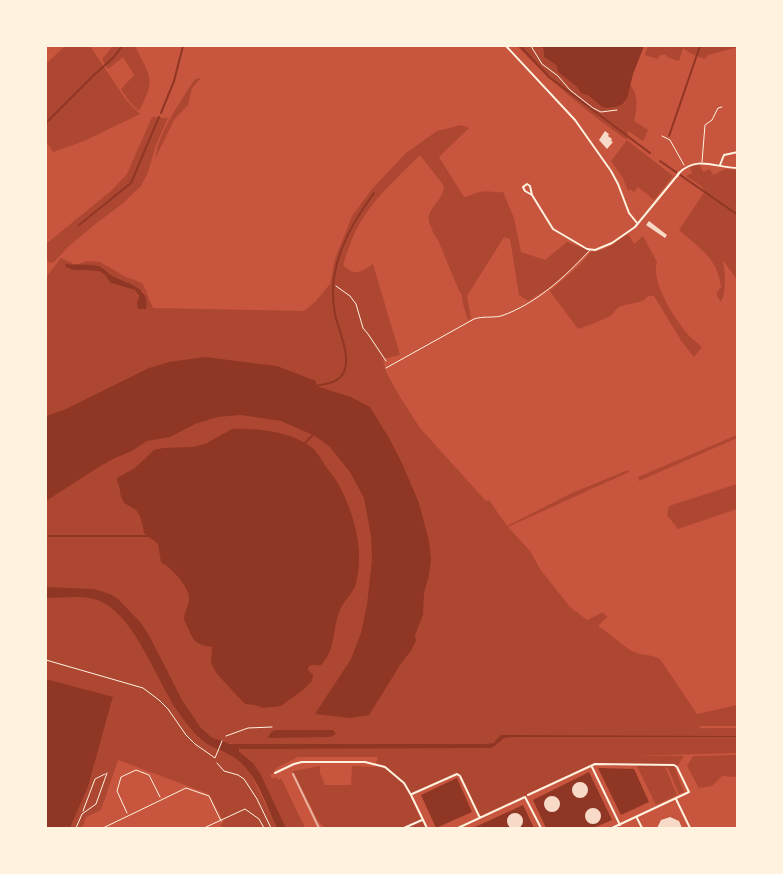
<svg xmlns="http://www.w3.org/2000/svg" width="783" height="874" viewBox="0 0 783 874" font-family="'Space Grotesk',sans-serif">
<rect width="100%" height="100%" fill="#c8553d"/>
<path fill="#ae4732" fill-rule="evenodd" d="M65 46H90L126 100 140 114 84 141 53 152 46 141V64Z
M113 46H138L136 48C151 79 156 78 139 111L129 101 121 89 134 75 123 57 108 69 102 59Z
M517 46 542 47 544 57 556 65 558 72 577 87 581 93 589 96 604 107 624 104 627 99 630 85C639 94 637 110 634 121L648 130 643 141 628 131 627 140 673 176 654 200 638 187 634 192 630 189 628 191 623 178 611 161 627 140C585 111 552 82 517 46Z
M648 46H676L680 47V46H737L738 47 708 55 705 59 692 54 683 48 679 61 667 57 665 54 659 56 658 59 645 55Z
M201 78 192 88 188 105 174 120 156 157C155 138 184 96 195 79Z
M152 117 168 118 156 145 148 172 141 186 122 204 94 225 69 246 54 262 50 263 46 259V244L111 191 127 174Z
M461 125 469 128 439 157 464 197C470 196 474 193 480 192 487 190 495 193 503 192L514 218 521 252 545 260 567 242 590 250 555 284 528 301 519 295 510 239 504 237 467 296 471 318 468 320 464 308 461 293H460L438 240 432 231 433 230C419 211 443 204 444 186L420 155C399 176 375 197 360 223 352 236 348 250 343 265 355 277 361 272 373 264L400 355 383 359 386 372 400 397 420 428 486 501 489 500 507 526 572 493 628 470 629 472 508 527 530 551 540 569 570 607 587 620 603 612 607 617 598 626C610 633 620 644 632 651 641 656 651 654 660 659L697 714 737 705V726H699L701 728H737V736H502L490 745H239L228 743 218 750 235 757 248 769 277 828H222L220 825 224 822 209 794 118 760 101 810 86 817 82 828H70L88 787 113 698 46 679V330H50L46 329V277L61 258 76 265 87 261 100 262 126 277 135 280 143 284 153 308 304 311 315 302 330 284 335 259 352 216 372 189 406 153 437 131ZM65 264 100 266 112 275 137 287 144 292 147 304 139 300 136 290 111 283 104 273 99 271H83Z
M699 163 703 172 710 169 713 175 725 169 737 170V280L723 260C725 275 727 288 721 302 716 295 715 294 721 287 717 257 700 249 679 230L705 191 701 186 686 176 692 173 690 167Z
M626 235H629L634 244 643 236 657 262C650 280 674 318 686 332 690 338 697 342 702 347L694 357 682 342 654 296H648C640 306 629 301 618 308 615 310 613 314 610 316 601 321 589 325 578 329L552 294 550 291 581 264V263L591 252C604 252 616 242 626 235Z
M737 435V438L639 481 638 477Z
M737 484V509L678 529 667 515 669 506Z
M515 737H738L737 753 635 756H684L678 765 674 766 684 792 679 794 668 768 665 767 677 795 656 805 636 764 595 763 480 816 459 773 410 795 425 828H325L318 821 293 771 320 766V773L325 785H351L352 766 375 767 378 757H298L276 768 274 772 270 775 272 779 276 777 278 780 281 778 305 828H286L260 773 253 763 239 750 241 748H491L495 746 504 738Z
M737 755V779V777L722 776 712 786 699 788 687 766 693 756Z"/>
<path fill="#8f3625" d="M538 46H644L633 74 627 99 623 104 615 107 606 108 601 106 589 96 581 93 577 87 558 72 556 65 544 57 543 48Z
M65 264C75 265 90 264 99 266 104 268 109 274 113 276 128 284 151 287 146 309H138L137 304 139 296 135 290 111 283 104 274 99 271 74 270 66 267Z
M205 357 277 366 316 381V386L351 397 370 407 389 438 402 463 419 503 429 541 431 559 429 575 424 593 423 615 415 635 416 641 410 652 402 662 369 715 350 718 315 714 351 659 361 633 367 605 372 559 371 536 364 498 350 472 329 446 313 435 281 421 241 415 217 417 195 424 170 437 147 441 132 451 115 458 102 465 46 501V416L66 409 149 368 169 362Z
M232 429C258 428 287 431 310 446 316 450 319 456 323 462 327 469 332 474 336 480 353 509 365 549 356 583 353 594 344 600 340 610 332 629 336 650 321 665 315 666 309 662 308 670L313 675 312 681 303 690 281 706 263 708 255 705 245 704 217 674 211 663 212 647C198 645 193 642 188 628 187 626 184 620 184 618 185 610 190 604 189 596 186 583 172 569 161 562L158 544 144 533C143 526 141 516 136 510 131 506 124 505 122 499 119 493 121 488 117 481V478L135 468 154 450 163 448 193 447 205 444Z
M46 587 94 589 110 594 118 599 141 623 150 637 182 700 201 728 211 737 230 744H485L493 743 501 735 737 736V737H515L504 738 495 746 491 748 239 749V751L253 763 260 773 286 828H277C267 808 258 778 241 763 233 755 223 752 213 747 197 739 186 723 176 709 156 678 136 621 104 603 88 594 64 598 46 598Z
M46 679 113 697 88 787 70 828H46Z
M276 730H333L336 734 330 737 268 738 271 732Z
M598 768 634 769 649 802 621 815Z
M589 772 612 820 593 828H546L533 800Z
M457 778 472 812 436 828 421 795Z
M523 805 534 828H473Z"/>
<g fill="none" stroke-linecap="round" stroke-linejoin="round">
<path stroke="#8f3625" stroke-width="2" d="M520 46 549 77 650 153
M161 113 174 81 183 46
M46 123 94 75 114 57 122 46
M669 136 700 46
M660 161 738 215
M79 225 131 183 159 117
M315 386C325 384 339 383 344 372 351 355 339 332 335 314 326 269 348 228 374 193
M305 443 313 435
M48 536H148"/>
</g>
<path fill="#f7dbc8" d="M605 131 609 134 608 136 612 139 611 141 613 142 607 149 599 140Z
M649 221 667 235 665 238 646 225Z
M572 790a8 8 0 1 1 16 0a8 8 0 1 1-16 0Z
M544 804a8 8 0 1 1 16 0a8 8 0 1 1-16 0Z
M585 816a8 8 0 1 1 16 0a8 8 0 1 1-16 0Z
M507 821a8 8 0 1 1 16 0a8 8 0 1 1-16 0Z
M670 817 679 821 682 828H657L661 820Z"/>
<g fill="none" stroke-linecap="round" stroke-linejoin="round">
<path stroke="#fff3e0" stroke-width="1" d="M531 46 542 64 558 76 570 90 593 108 601 112 617 110
M336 286 350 296 356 304 363 328 368 334 386 361
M226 736 248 728 272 727
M217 763 224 771 238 775 244 779 257 799 271 828"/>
<path stroke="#fff3e0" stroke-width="1" d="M662 136 670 140 684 165
M702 162 705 125 712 120 718 108 722 107
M386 368 474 319C483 316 492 318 501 316 536 304 565 277 590 250
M46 660 143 688 159 700 168 709 186 735 195 744 215 758 222 741
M83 811 95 779 105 774
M127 813 117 791 121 777 136 770 149 775 160 797
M76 828 82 814 96 804 107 773
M103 828 186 788 209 796 221 821
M204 828 245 809 259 819 264 828"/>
<path stroke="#fff3e0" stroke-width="2" d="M506 46 575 120 611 171 618 184 629 213 637 223
M720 165 724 155 738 152
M679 173C697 155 716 168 738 168
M532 195 530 186 527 184 523 187 525 191 532 195 553 229 587 249 595 250 612 243 635 227 676 177
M592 767 620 825
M275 773 294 764 302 762H365L385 767 404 783 411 795 427 828
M412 794 457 774 460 776 480 818
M528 795 595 764 674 765 677 767 689 792 612 828
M676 799 690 828
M637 818 642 828
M404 828 422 820
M458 828 525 797 541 828"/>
<path stroke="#fff3e0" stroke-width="2.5" d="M677 176 679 173"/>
<path stroke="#e9b49f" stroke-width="2" d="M293 774 319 828"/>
</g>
<rect width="783" height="874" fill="none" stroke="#fff3e0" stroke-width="94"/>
</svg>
